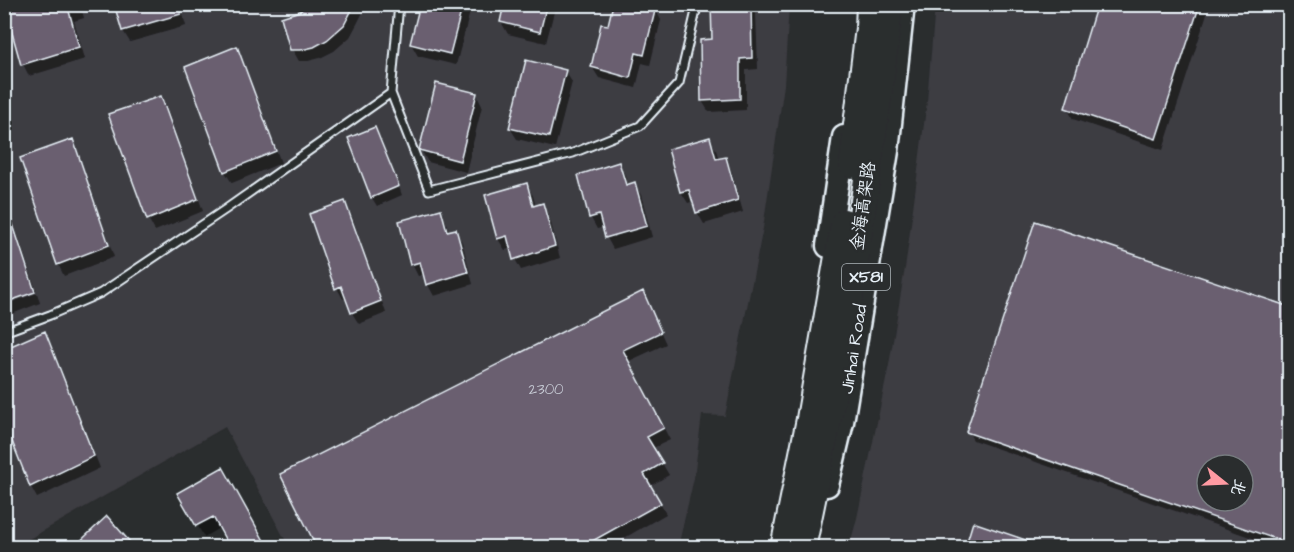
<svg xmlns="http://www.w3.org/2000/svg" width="1294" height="552" viewBox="0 0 1294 552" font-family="'Architects Daughter','LXGW WenKai TC',sans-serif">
<rect width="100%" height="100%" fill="#2a2d2e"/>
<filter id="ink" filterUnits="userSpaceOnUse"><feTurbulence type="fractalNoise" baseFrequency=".0167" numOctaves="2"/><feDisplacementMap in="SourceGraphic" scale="12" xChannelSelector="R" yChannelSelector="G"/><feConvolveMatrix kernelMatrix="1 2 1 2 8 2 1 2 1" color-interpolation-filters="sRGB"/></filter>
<g filter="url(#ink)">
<path fill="#3d3c42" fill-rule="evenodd" d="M4 5H789L784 85 763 228 725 416 702 415 694 478 678 547H289L225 427 15 547H7L4 540Z
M935 5H1289V547L849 548 857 518 889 365 906 262 927 101ZM1207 465H1243V501H1207Z"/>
<path fill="#0007" fill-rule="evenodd" d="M5 4H80L84 18 74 21 85 59 29 76 23 64Z
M116 4H180L186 26 130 42 123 31Z
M311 4H358L363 12 357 24 350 37 334 51 320 58 308 61H299L292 49 301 12Z
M421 4H472L456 65 418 56 411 44Z
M506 4H556L546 43 508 34 501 22Z
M713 4H751L756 14 758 69 746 70V110L709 112 702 101 714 41Z
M1098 4H1210L1163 150 1073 119 1067 108Z
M655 9 661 20 650 65 642 63 636 88 599 78 592 67 609 27Z
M237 48 243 60 281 163 232 183 225 172Z
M565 71 572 82 555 148 517 139 510 128Z
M476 94 482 106 466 172 428 162 421 150Z
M160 98 167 109 203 211 155 231 149 220 110 115Z
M375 129 380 137 402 195 377 206 372 198 350 139Z
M709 138 716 150 719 160 725 159 731 170 743 212 704 224 697 212 694 201 688 203 681 192 670 150Z
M72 141 78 153 114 257 64 276 58 264Z
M619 164 625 175 628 186 634 184 641 195 652 237 613 249 607 238 604 227 597 229 591 218 580 176Z
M527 185 533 196 536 207 542 205 549 216 560 258 521 270 515 259 512 248 505 250 498 239Z
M4 195 36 290 4 302Z
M345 202 351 214 386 313 359 324 352 313 347 298 343 299 337 288Z
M440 211 446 222 449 232 455 231 462 242 473 284 434 296 428 285 425 274 418 276 412 264Z
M37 293 40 303 4 317V305Z
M648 304 666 344 629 361 670 440 653 448 669 475 650 486 666 514 607 548H318Z
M1290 308V548H1281L973 440 968 431ZM1207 465H1243V501H1207Z
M45 333 51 344 100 468 37 498 31 487 4 417Z
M222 469 221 527 204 537 179 493Z"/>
<path fill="#6a5f6f" stroke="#e8f1f8" stroke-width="1.5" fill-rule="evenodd" d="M4 4H67L79 47 21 65Z
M114 4H178L181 14 122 31Z
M309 4H355L344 25 327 40 314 47 301 50H290L281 17 300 11Z
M420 4H463L450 54 410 44Z
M504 4H547L540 32 500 22Z
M613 4H644L656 7 644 55 636 53 630 78 591 67 601 24 608 25Z
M711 4H751L752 58 740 59V99L701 101 700 40 712 39Z
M1097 4H1200L1156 139 1065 108Z
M237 46 276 151 224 172 185 67Z
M526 60 566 70 549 137 509 128Z
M436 83 477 93 460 161 419 150Z
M161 96 198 199 147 220 108 114Z
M375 127 399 186 371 198 348 138Z
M710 137 716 159 726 157 738 200 696 213 689 190 680 192 668 149Z
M73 139 109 245 57 265 20 158Z
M619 162 626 185 635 182 647 226 605 238 599 215 589 218 578 175Z
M527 183 533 206 543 203 555 246 513 260 507 236 497 239 485 195Z
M345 201 381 301 351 313 341 286 335 289 309 214Z
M4 206H7L35 292 4 303Z
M441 209 447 231 456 229 468 272 426 285 420 262 410 265 399 221Z
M1035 221 1290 307V544L966 432ZM1207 465H1243V501H1207Z
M643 291 661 332 623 350 664 428 647 437 663 463 644 474 661 503 580 548H317L280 474Z
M45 331 94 456 30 487 4 421V349Z
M223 467 268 548H230L213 517 196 526 177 493Z
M107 516 130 542 124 548H73Z
M973 522 1043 546 1042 548H965Z"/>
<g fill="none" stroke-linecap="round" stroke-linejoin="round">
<g stroke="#e8f1f8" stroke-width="11">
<path id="lane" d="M399 4 391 93 429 190 573 153 640 126 679 83 696 11V4
M4 332 50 315 101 293 226 209 391 93"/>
</g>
<g stroke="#e8f1f8" stroke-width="27">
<path id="primary" d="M828 246 844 137
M827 485 842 422 887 151 903 4"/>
</g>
<g stroke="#e8f1f8" stroke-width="30">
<path id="highway" d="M852 165 869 28 870 4
M784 548 810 419 844 222
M802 548 826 432 848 314 881 80 890 4"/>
</g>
<use href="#lane" stroke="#2a2d2e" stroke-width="7"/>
<use href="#primary" stroke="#2a2d2e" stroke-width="22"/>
<use href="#highway" stroke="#2a2d2e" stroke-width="26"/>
</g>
</g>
<g text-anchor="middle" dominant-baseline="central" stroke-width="4.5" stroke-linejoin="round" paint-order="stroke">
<g font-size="15" fill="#c8ccd6">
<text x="546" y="389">2300</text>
</g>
<rect fill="#2a2d2e" stroke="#afb6bb" stroke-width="1.5" x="842" y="264" width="48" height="26" rx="4.5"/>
<g font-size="16" font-weight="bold" fill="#e8f1f8">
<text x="866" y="277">X581</text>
</g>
<g font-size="18" fill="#e8f1f8" stroke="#2a2d2e">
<text transform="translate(863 206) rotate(-82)">金海高架路</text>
<text transform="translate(854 349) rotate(-81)">Jinhai Road</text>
</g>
</g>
<rect width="1294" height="552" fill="none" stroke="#2a2d2e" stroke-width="24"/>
<rect x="12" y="12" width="1270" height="528" fill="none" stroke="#e8f1f8" stroke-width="2" filter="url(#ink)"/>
<g transform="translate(1225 483) rotate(108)"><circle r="28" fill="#2a2d2e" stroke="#767b7f" stroke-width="1.5"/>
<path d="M0-4.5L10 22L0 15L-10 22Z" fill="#ff9aa2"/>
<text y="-9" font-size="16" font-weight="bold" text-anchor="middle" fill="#e8f1f8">北</text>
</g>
</svg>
